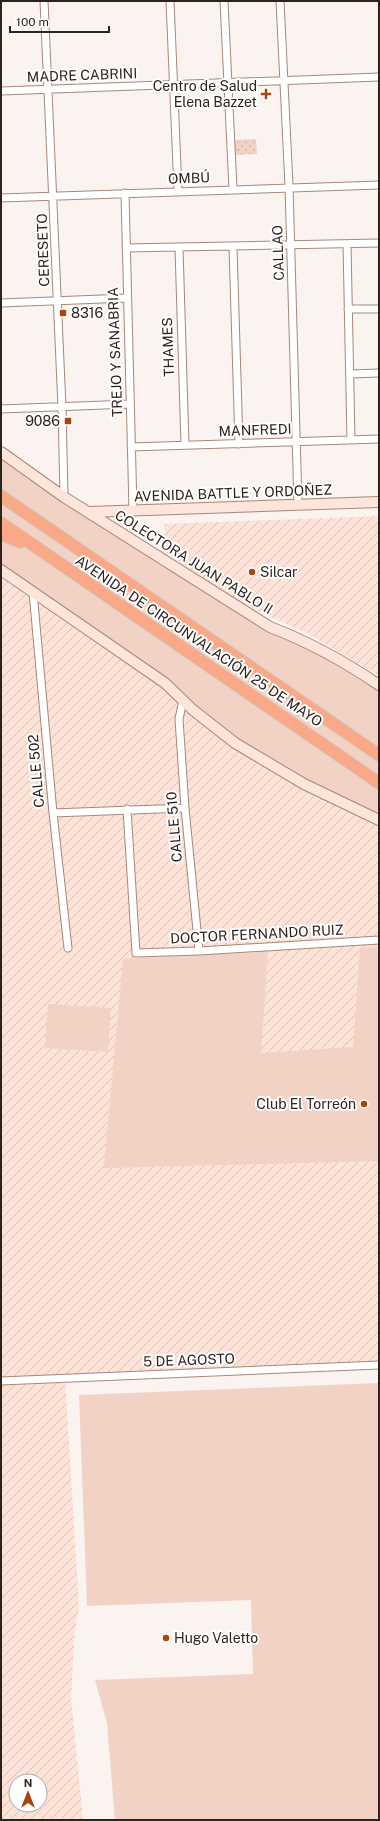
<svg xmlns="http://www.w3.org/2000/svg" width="380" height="1821" viewBox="0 0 380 1821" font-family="'Public Sans',sans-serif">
<defs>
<pattern id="industrial-furrows" width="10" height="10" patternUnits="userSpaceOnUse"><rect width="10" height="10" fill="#fde2d7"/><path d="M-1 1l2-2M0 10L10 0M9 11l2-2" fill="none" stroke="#d9c2b8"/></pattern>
<pattern id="park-dots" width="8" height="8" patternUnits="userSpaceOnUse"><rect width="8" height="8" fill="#f2d2c4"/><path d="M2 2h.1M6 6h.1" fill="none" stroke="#d0b4a8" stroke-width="1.8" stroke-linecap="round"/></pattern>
</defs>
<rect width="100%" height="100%" fill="#faf3f0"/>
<path fill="url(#industrial-furrows)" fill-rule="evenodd" d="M379 516V676L309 634 264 614 225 593 167 553 164 524Z
M1 570 379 820V1365L65 1378 79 1608 75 1629 71 1697 83 1820H1ZM16 1781H40V1805H16Z"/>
<path fill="#f2d2c4" d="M1 452 270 627 379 685V820L235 743 165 683 1 570Z
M379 947V1161L104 1168 123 959 268 952 261 1053 353 1047 360 948Z
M48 1004 111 1008 108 1052 45 1048Z
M379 1383V1820H115L107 1723 95 1680 253 1674 251 1600 87 1606 79 1395Z"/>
<path fill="url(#park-dots)" d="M256 139 257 154 234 155V140Z"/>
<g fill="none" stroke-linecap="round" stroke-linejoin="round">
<g stroke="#a88779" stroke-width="9">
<path id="street" d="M44 1 62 407 64 497
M170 1 178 191
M224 1 233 189
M280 1 289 186 298 505
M1 91 379 77
M125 193 133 510
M1 198 379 185
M347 244 351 440
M233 247 239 444
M126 248 379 243
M179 248 185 445
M1 303 127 298
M348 309H379
M350 374 379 373
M1 409 130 404
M131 447 379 439
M33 592 53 813 68 948
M183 700 179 719 185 808 199 951
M127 809 136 953 199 951 379 940
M53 813 185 808
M1 1381 379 1365"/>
</g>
<g stroke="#a88779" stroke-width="12">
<path id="secondary" d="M1 452 64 497 270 627C309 642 344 661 379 685
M89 512 379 502
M1 570 165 683 193 710 235 743 304 784 379 820"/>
</g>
<g stroke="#d1cecd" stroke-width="14">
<path id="highway" d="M1 496 379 755
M1 523 379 783
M1 534 20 542"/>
</g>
<use href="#street" stroke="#fff" stroke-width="7"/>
<use href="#secondary" stroke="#fde5db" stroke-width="10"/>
<use href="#highway" stroke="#f9a987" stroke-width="12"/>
</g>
<g fill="#a8450d" stroke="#fff" stroke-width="1.5">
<path d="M264 88h4v4h4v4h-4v4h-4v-4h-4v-4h4z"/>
<rect x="59" y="309" width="8" height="8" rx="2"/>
<rect x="64" y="417" width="8" height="8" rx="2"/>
<circle cx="252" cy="572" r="4"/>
<circle cx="364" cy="1104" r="4"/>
<circle cx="166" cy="1638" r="4"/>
</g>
<g text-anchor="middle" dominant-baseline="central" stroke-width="4" stroke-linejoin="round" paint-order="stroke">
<g font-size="14" fill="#2f221c" stroke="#fff">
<text transform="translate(82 75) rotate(-2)">MADRE CABRINI</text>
<text transform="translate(189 178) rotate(-2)">OMBÚ</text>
<text transform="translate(43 250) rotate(-92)">CERESETO</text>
<text transform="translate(278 253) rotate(-92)">CALLAO</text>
<text transform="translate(168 347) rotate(-92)">THAMES</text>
<text transform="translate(115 352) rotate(-92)">TREJO Y SANABRIA</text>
<text transform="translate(255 430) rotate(-2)">MANFREDI</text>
<text transform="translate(233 493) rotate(-2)">AVENIDA BATTLE Y ORDOÑEZ</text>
<text transform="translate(194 562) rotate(32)">COLECTORA JUAN PABLO II</text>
<text transform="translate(199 641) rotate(34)">AVENIDA DE CIRCUNVALACIÓN 25 DE MAYO</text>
<text transform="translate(36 771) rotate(-95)">CALLE 502</text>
<text transform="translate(174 827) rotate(-95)">CALLE 510</text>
<text transform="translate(257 934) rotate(-3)">DOCTOR FERNANDO RUIZ</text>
<text transform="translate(189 1360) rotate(-2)">5 DE AGOSTO</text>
</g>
<g font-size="14" fill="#2f221c" stroke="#fff" text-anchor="end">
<text x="257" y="86">Centro de Salud<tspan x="257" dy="16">Elena Bazzet</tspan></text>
<text x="71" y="313" text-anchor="start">8316</text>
<text x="60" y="421">9086</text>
<text x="260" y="572" text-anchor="start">Silcar</text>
<text x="356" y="1104">Club El Torreón</text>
<text x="174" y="1638" text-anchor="start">Hugo Valetto</text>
</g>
</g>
<rect width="380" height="1821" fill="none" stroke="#2f221c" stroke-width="4"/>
<g transform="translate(28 1793)"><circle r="19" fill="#ffffff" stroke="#aca7a4"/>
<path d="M0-3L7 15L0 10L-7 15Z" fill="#a8450d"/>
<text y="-6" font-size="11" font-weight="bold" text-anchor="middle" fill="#2f221c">N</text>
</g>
<path d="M10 26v6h99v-6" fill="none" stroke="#2f221c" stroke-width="2"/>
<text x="16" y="26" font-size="12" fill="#2f221c" stroke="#ffffff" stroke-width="3" paint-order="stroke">100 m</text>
</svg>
